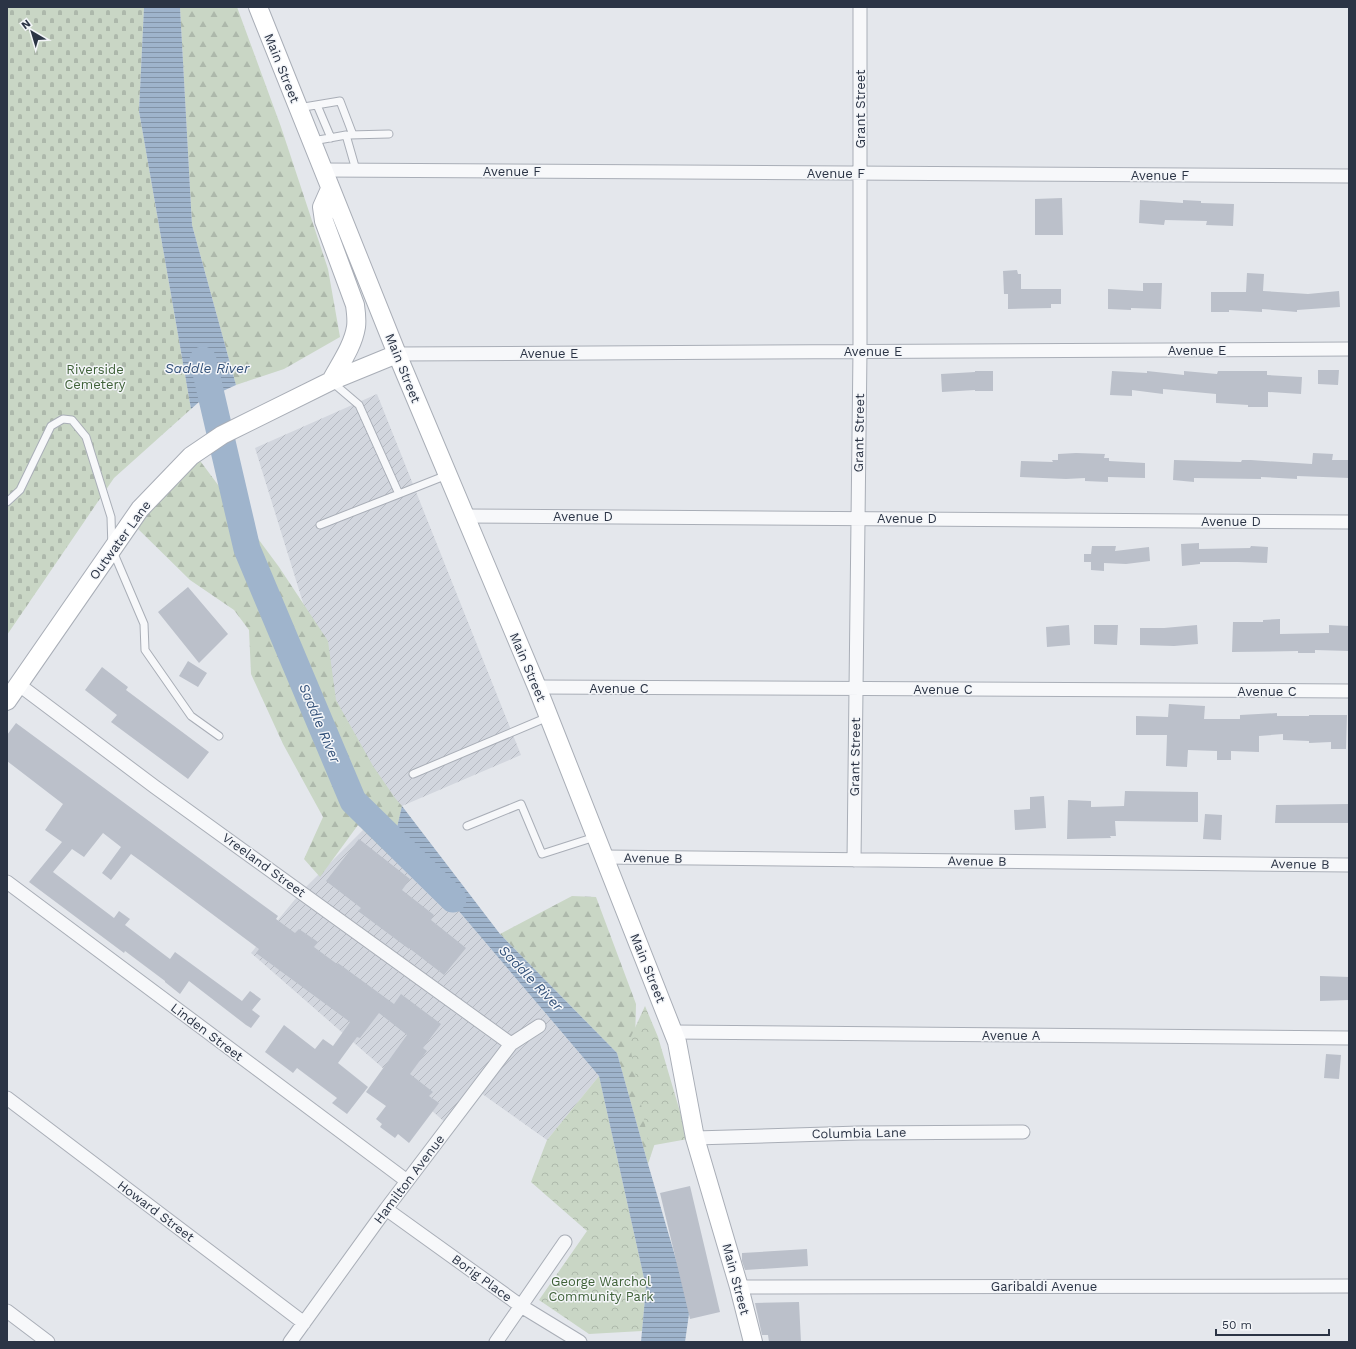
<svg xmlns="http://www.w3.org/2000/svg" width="1356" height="1349" viewBox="0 0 1356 1349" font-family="'Work Sans',sans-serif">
<defs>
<pattern id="industrial-furrows" width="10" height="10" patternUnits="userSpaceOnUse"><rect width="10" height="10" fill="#d2d6de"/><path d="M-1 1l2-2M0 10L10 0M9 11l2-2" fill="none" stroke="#b4b8c0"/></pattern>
<pattern id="forest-firs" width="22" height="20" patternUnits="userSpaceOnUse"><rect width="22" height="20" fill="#c9d6c5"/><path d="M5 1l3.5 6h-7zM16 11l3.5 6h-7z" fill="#adb8ab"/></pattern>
<pattern id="cemetery-stones" width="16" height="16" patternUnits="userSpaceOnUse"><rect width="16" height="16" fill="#c9d6c5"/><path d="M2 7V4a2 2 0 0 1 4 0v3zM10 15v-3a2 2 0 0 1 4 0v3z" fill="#adb8ab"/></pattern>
<pattern id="park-crowns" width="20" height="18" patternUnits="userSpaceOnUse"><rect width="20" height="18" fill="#c9d6c5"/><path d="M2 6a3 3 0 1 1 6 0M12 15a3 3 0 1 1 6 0" fill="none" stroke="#adb8ab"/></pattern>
<pattern id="water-rules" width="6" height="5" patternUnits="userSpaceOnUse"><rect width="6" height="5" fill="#9fb4cc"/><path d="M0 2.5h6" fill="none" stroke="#8293a7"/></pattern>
</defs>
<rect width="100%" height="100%" fill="#e4e7ec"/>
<path fill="url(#industrial-furrows)" d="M377 394 521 755 402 806 395 836 599 1076 547 1140 474 1088 447 1124 251 953 301 892 379 814 322 664 255 448Z"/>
<path fill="url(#forest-firs)" d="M180 7H237L281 127 328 269 340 337 284 369 236 385 192 225Z
M198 458 279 567 328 641 336 700 373 766 395 798 402 806 395 836 389 855 358 825 320 877 304 859 323 817 283 744 251 674 249 630 234 610 190 580 135 526Z
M572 896 596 897 636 1004 635 1043 657 1137 648 1164 617 1053 500 934Z"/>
<path fill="url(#cemetery-stones)" d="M7 7H144L139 111 191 409 114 478 7 635Z"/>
<path fill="url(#park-crowns)" d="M645 1006 658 1037 688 1139 649 1146 629 1041Z
M599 1076 646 1287 642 1331 589 1334 539 1300 587 1231 531 1182 547 1140Z"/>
<path fill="url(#water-rules)" d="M144 7H180L192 225 236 385 199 402 191 409 139 111Z
M402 806 500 934 617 1053 648 1164 690 1307 685 1342H641L646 1287 599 1076 395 836Z"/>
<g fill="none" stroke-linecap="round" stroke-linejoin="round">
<path stroke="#9fb4cc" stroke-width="27" d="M203 360 247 549 353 801 453 899"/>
</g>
<path fill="#bbc0ca" d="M1062 198 1063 235H1035V199Z
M1140 200 1183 203V200L1201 201V203L1234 204 1233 226 1206 225 1207 221 1165 220 1164 225 1139 223Z
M1017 270 1018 274H1021V289H1061V304H1051V308L1008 309V294H1004L1003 271Z
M1247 273 1264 274 1263 291 1308 294 1339 291 1340 307 1297 310V312L1262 309V312L1229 310V312H1211V292H1246Z
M1143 283H1162L1161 309 1131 308V310L1108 309V289L1143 291Z
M1318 370H1339L1338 385 1318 384Z
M975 371H993V391H975V390L942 392 941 374 975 372Z
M1112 371 1147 373V371L1184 375V371L1217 374 1218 371H1267V375L1302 377 1301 394 1268 392V407H1248V405L1216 403V394L1163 389V394L1132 390V396L1110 395Z
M1076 453 1105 454 1104 458H1109V461L1145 463V478L1108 477V482L1085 481V478L1066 479 1020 477 1021 461 1053 462 1052 460H1058V454Z
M1313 453 1333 454 1332 460H1349V478L1297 476V479L1261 477V479L1194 478V482L1173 480 1174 460 1241 462 1242 460H1251L1312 464Z
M1199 543V549L1250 548 1251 546 1268 547 1267 563 1238 562H1200V564L1182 566 1181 544Z
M1092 546H1116L1115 551 1149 547 1150 561 1126 564 1104 563V571L1091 570V562H1084V554H1091Z
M188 587 228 634 199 663 158 612Z
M1280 619V634L1329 633V625L1349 626V651L1315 650V653H1298V651L1232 652 1233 622H1263V620Z
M1069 625 1070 645 1047 647 1046 627Z
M1094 625H1118L1117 645 1094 644Z
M1197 625 1198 644 1174 646 1140 645V628H1164Z
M188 661 207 673 198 687 179 676Z
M102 667 128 687 126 690 209 752 188 779 111 722 117 715 85 690Z
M1169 704 1205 706 1204 719H1240V715L1277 713V716H1309V715H1347L1346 749H1331V742L1309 743V741L1283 740V734L1259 736V752L1231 751V760H1217V751L1188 750 1187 767 1166 766 1167 735H1136V716L1168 717Z
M16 723 256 900 278 916 276 919 295 933 299 929 318 942 314 947 337 964 338 963 394 1004 401 994 441 1024 423 1048 427 1051 410 1074 433 1092 429 1096 439 1103 409 1143 398 1134 395 1138 380 1127 382 1124 376 1119 386 1106 366 1092 407 1035 379 1013 360 1038 357 1037 338 1063 368 1087 347 1114 332 1103 337 1098 297 1068 293 1073 265 1052 284 1025 315 1049 323 1039 333 1046 350 1022 256 953 259 949 145 864 131 854 111 880 102 873 121 847 103 833 84 857 72 849 53 872 114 918 119 911 130 919 125 925 170 959 175 952 242 1001 250 991 261 999 252 1010 260 1016 251 1028 246 1025 189 981 180 994 165 982V981L125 951 124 953 29 882 62 842 45 830 63 804 7 761V735Z
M1125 791 1198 792V822L1115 821 1116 836H1110L1111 838 1067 839 1068 800 1091 801V807L1124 806Z
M1044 796 1046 828 1015 830 1014 810 1030 809V797Z
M1349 804V823H1275L1276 805Z
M1205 814 1222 815 1221 840 1203 839Z
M359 839 410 879 402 890 434 915 431 920 466 948 444 975 409 948V949L358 911 361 908 326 881Z
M1320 976 1349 977V1000L1320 1001Z
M1326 1054 1341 1055 1339 1079 1324 1078Z
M690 1186 720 1312 690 1319 660 1193Z
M807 1249 808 1266 745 1270 742 1261V1253Z
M799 1302 801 1342H769L768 1335H762L755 1303Z"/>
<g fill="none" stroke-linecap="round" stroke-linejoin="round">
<g stroke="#a9aeb7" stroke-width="9">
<path id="lane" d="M317 105 331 138
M298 108 340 101 353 135
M349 135 389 134
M313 141 346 135 356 170
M332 382 359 405 399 494 447 475
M7 502 20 490 51 426 63 419 72 420 86 437 111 517 112 549 144 624 145 650 191 716 219 736
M320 525 399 494
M413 774 548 717
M467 826 521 804 542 854 595 837"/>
</g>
<g stroke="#a9aeb7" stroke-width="15">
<path id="street" d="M323 170 1349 176
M397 354 1349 349
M464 516 1349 522
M18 684 155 787 511 1044
M537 687 1349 691
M604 857 1349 865
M854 860 860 351V7
M7 882 407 1181
M673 1032 1349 1038
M7 1098 304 1323
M695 1138 859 1133 1023 1132
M386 1209 521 1306 580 1342
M739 1287 1349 1286
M7 1311 48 1342
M290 1342 386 1209 511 1044 539 1026
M496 1342 565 1242"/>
</g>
<g stroke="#a9aeb7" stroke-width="20">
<path id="secondary" d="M258 7 397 354 537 687 677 1042 695 1138 739 1287 753 1342
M330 189 322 207 324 221 355 305C356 312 357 320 356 327 353 346 340 364 331 381
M7 701 140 509 191 456 222 435 331 381 397 354"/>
</g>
<use href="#lane" stroke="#f7f8fa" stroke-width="7"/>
<use href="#street" stroke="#f7f8fa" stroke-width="13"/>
<use href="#secondary" stroke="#fff" stroke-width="18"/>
</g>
<g text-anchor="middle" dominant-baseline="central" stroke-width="3" stroke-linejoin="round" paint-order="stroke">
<g font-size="13" fill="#2b3445" stroke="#f4f6f9">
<text transform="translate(282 68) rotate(68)">Main Street</text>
<text transform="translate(860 109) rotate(-90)">Grant Street</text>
<text x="512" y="171">Avenue F</text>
<text x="836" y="173">Avenue F</text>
<text x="1160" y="175">Avenue F</text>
<text x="1197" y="350">Avenue E</text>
<text x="873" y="351">Avenue E</text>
<text x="549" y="353">Avenue E</text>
<text transform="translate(403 368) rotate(68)">Main Street</text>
<text transform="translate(859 433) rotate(-89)">Grant Street</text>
<text x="583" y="516">Avenue D</text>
<text x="907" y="518">Avenue D</text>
<text x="1231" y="521">Avenue D</text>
<text transform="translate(120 540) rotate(-54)">Outwater Lane</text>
<text transform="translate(528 667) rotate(67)">Main Street</text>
<text x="619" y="688">Avenue C</text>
<text x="943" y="689">Avenue C</text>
<text x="1267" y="691">Avenue C</text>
<text transform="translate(855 757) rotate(-89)">Grant Street</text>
<text transform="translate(653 858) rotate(1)">Avenue B</text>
<text transform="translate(977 861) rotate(1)">Avenue B</text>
<text transform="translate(1300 864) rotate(1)">Avenue B</text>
<text transform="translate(264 865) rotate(36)">Vreeland Street</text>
<text transform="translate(648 968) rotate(68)">Main Street</text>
<text transform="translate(207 1032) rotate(37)">Linden Street</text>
<text x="1011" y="1035">Avenue A</text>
<text transform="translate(859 1133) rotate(-1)">Columbia Lane</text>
<text transform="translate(409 1179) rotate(-53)">Hamilton Avenue</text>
<text transform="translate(156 1211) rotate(37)">Howard Street</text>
<text transform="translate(482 1278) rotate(36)">Borig Place</text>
<text transform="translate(736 1279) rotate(75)">Main Street</text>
<text x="1044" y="1286">Garibaldi Avenue</text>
</g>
<g font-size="13" fill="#3f6138" stroke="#f4f6f9">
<text x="95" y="369">Riverside<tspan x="95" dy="15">Cemetery</tspan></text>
<text x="601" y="1281">George Warchol<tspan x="601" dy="15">Community Park</tspan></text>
</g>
<g font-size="14" font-style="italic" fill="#34527a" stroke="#f4f6f9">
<text x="207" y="368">Saddle River</text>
<text transform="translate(320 723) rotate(67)">Saddle River</text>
<text transform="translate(531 978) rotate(46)">Saddle River</text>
</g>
</g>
<rect width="1356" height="1349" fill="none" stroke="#2b3445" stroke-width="16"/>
<g transform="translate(32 32) rotate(322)" stroke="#f4f6f9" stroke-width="3" paint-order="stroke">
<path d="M0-3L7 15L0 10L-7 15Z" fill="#2b3445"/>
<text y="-6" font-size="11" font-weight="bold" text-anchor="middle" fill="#2b3445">N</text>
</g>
<path d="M1216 1329v6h113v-6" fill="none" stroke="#2b3445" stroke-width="2"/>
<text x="1222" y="1329" font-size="12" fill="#2b3445" stroke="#f4f6f9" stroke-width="3" paint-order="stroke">50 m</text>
</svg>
